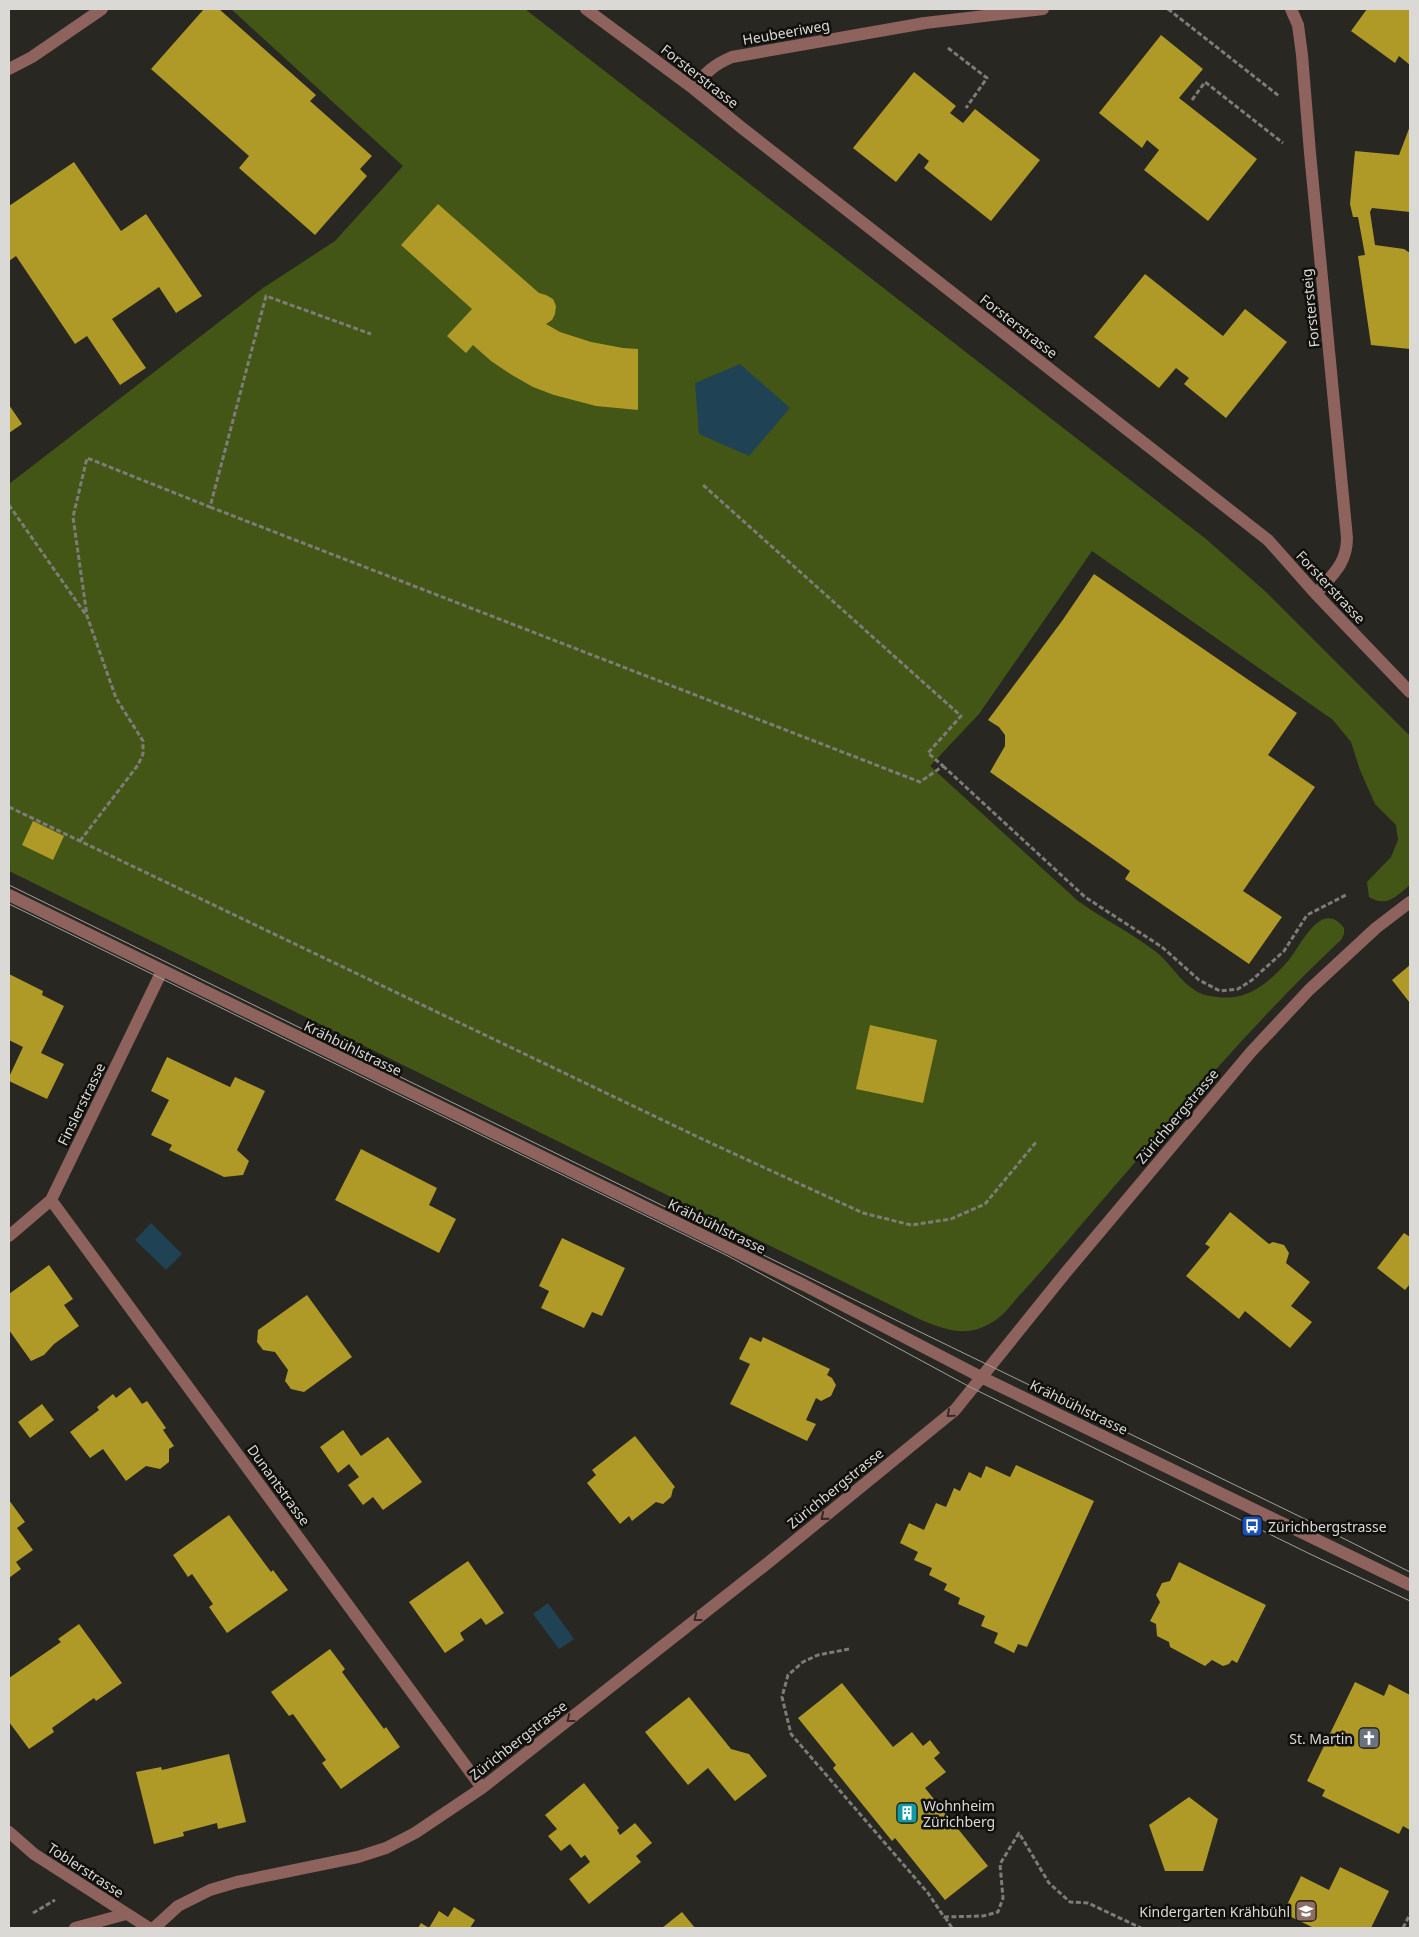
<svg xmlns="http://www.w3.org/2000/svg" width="1419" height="1937" viewBox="0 0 1419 1937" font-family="'Noto Sans',sans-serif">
<rect width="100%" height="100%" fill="#282721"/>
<path fill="#445615" d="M231 9H525L1206 539 1266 592 1410 736V885C1396 896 1387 908 1369 897L1367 882 1391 857 1398 840 1396 825 1375 804 1360 770 1351 742 1333 720 1092 551 979 714 930 766 1078 901C1103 919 1130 932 1155 951 1172 964 1181 985 1202 994 1214 998 1231 999 1243 995 1261 989 1276 975 1288 961 1301 946 1321 898 1344 928V934L1341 940C1251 1024 1173 1119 1093 1211 1068 1240 1044 1269 1018 1297 1011 1305 1003 1316 994 1321 967 1339 946 1330 919 1319L9 871V484L263 288 335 241 403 166Z"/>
<path fill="#1f4355" d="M740 364 790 408 749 456 699 434 695 383Z
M151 1223 182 1254 166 1270 135 1240Z
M548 1603 574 1639 559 1649 533 1614Z"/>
<path fill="#af9a28" d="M204 9H219L316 95 310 101 372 156 360 169 367 176 315 235 239 168 249 156 151 69Z
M1367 9H1410V65L1399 56 1395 63 1351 31Z
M1161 35 1203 69 1179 98 1257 159 1208 221 1144 170 1159 150 1147 140 1142 148 1099 113Z
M914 72 956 106 950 113 963 123 975 109 1040 160 991 221 924 168 929 161 919 153 896 182 853 148Z
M1410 126V212L1372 208 1370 212 1375 245 1404 249 1410 253V349L1371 345 1358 256 1365 255 1358 217H1353L1350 204 1355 151 1399 155Z
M74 162 121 231 146 214 202 296 176 313 159 287 112 319 146 368 120 385 87 336 75 344 16 256 9 261V206Z
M438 204 539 293 546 295 553 299 556 306 555 314 552 320 546 324 560 332 591 342 623 348 638 349V410L596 406 554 395 533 387 512 375 491 361 473 345 466 353 447 336 472 309 401 245Z
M1145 274 1223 336 1245 309 1287 342 1226 418 1184 384 1189 378 1176 368 1159 388 1094 337Z
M9 405 22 424 9 433Z
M1094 574 1297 713 1268 755 1315 787 1243 891 1282 917 1249 964 1125 879 1130 871 990 772 1005 746V735L999 727 988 720 1062 621Z
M33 821 64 836 53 860 22 845Z
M1410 965V1003L1392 980Z
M9 974 43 991 42 995 64 1006 41 1053 64 1064 47 1099 9 1081V1077L23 1047 9 1040Z
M870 1025 937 1040 923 1103 856 1089Z
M167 1057 230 1087 235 1077 265 1091 237 1150 249 1161 243 1175 224 1177 169 1150 172 1145 151 1135 169 1100 151 1091Z
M361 1149 437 1188 429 1205 456 1219 439 1253 335 1200Z
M1230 1212 1269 1244 1273 1242 1284 1245 1289 1253 1286 1263 1310 1282 1291 1306 1312 1322 1290 1348 1245 1311 1239 1319 1186 1276 1210 1247 1205 1244Z
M1404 1233 1410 1237V1284L1405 1290 1377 1268Z
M562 1238 625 1268 602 1316 592 1312 584 1328 541 1308 549 1291 539 1286Z
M49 1265 73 1299 64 1305 79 1326 54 1344 44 1355 31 1361 9 1330V1294Z
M307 1295 352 1357 304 1392 291 1389 285 1381 288 1370 275 1352 263 1350 257 1342 258 1330Z
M750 1337 761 1342 763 1337 830 1369 827 1375 832 1378 836 1385 831 1396 821 1401 816 1398 806 1420 816 1424 807 1441 730 1404 750 1364 739 1359Z
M130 1387 142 1404 147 1401 166 1428 163 1430 174 1446 169 1449V1462L160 1469 146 1466 126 1481 103 1449 90 1458 70 1432 99 1410 97 1407 113 1394 116 1398Z
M42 1404 54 1420 30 1438 18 1422Z
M343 1430 361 1456 388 1437 422 1482 383 1510 373 1497 363 1505 348 1485 359 1477 349 1464 338 1473 320 1447Z
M635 1436 675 1487 673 1489 671 1497 663 1504 656 1502 632 1521 629 1516 620 1524 587 1483 596 1475 592 1470Z
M1016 1465 1094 1501 1027 1647 1018 1644 1014 1653 994 1643 998 1633 981 1626 985 1616 958 1604 960 1598 944 1590 947 1584 929 1575 932 1568 914 1560 918 1552 900 1543 909 1523 924 1530 936 1503 946 1507 954 1488 960 1491 969 1472 981 1478 986 1466 1010 1477Z
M9 1500 25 1522 17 1528 33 1550 16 1562 21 1569 9 1578Z
M229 1515 271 1572 273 1570 288 1590 227 1633 209 1607 213 1604 192 1574 188 1577 173 1555Z
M468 1561 504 1613 486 1625 481 1618 460 1633 464 1640 445 1653 409 1602Z
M1179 1562 1266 1605 1237 1663 1232 1660 1229 1664 1223 1666 1212 1660 1205 1666 1170 1647 1169 1642 1157 1636 1156 1624 1150 1621 1160 1602 1156 1595 1162 1583 1170 1581Z
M79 1624 122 1683 96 1701 94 1698 52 1728 54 1732 29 1749 9 1722V1678L61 1642 58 1639Z
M330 1649 345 1669 342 1672 384 1729 386 1727 400 1747 341 1789 322 1763 326 1760 293 1714 289 1716 271 1692Z
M1355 1682 1384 1696 1389 1684 1410 1695V1830L1403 1826 1399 1834 1322 1796 1325 1790 1307 1781Z
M842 1683 893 1747 912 1732 923 1746 930 1740 940 1753 934 1758 946 1772 925 1788 988 1866 945 1900 895 1838 892 1841 833 1768 836 1765 798 1718Z
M689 1697 731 1749 749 1754 767 1776 735 1801 708 1768 688 1785 645 1732Z
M229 1754 246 1822 218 1829 217 1823 183 1832 184 1836 154 1844 136 1772 161 1767 162 1770Z
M584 1783 619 1828 617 1830 620 1835 635 1823 652 1843 636 1856 641 1862 589 1904 569 1879 590 1862 585 1855 581 1858 570 1844 561 1851 548 1836 557 1829 545 1815Z
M1189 1797 1218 1819 1203 1871H1165L1149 1825Z
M1340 1867 1389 1891 1371 1928H1314L1283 1913 1301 1876 1329 1890Z
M454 1907 475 1920 470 1928H418L421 1923 429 1928 439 1911 448 1917Z
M682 1912 695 1928H662Z"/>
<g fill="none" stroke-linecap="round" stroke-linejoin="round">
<path stroke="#7d7c78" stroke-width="3" stroke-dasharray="5 2.5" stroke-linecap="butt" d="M1168 9 1279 96
M948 48 987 78 966 108
M1192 100 1205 82 1283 143
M9 505 86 615
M210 507 920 782 943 766 928 753 961 716 702 484
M943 766 1085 897 1162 947 1199 980 1220 991 1238 989 1252 980 1284 951 1307 915 1346 895
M9 807 700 1138 863 1213 911 1225 951 1219 985 1204 1037 1141
M80 841 138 765 143 754V741L116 698 87 616 73 517 87 458 210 507 266 296 371 334
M849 1649 818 1655 803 1662 788 1675 782 1697 791 1734 928 1893 944 1917 983 1916 998 1912 1003 1898 1000 1864 1019 1833 1049 1883 1070 1902 1088 1903 1141 1928
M33 1913 55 1900
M945 1917 952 1928
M1403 1928 1410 1914"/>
<path stroke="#8e625d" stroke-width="12" d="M586 9 694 89 742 128 1268 540 1316 594 1410 692
M1291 9 1298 25 1302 55 1310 153 1347 538C1347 564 1332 575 1316 594
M9 69 32 57 102 9
M694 89C704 73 715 64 732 57L925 23 1043 9
M9 895 804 1285 981 1377 1410 1585
M51 1200 482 1788
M9 1236 51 1200 162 971
M9 1832 34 1854 149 1928
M75 1928 126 1914
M154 1928 178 1906 210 1890 237 1882 358 1857 386 1848 415 1833 482 1788 769 1562 955 1410 1067 1271 1251 1052 1309 990 1376 928 1410 902"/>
<path stroke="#a1a09c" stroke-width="1" d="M9 885 910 1327 1307 1520 1410 1572
M9 904 728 1256 970 1387 1310 1554 1410 1601"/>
</g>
<defs><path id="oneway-chevron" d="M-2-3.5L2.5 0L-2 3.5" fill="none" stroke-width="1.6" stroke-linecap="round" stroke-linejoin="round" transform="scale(1.25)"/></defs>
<g stroke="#362925">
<use href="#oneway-chevron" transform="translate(950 1414) rotate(139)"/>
<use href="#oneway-chevron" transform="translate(824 1517) rotate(141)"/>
<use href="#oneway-chevron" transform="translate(697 1618) rotate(142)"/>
<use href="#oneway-chevron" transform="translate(570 1719) rotate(142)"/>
</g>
<defs>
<g id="bus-square" transform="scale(1.125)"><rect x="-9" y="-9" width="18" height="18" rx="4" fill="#1a4fb4" stroke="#10100d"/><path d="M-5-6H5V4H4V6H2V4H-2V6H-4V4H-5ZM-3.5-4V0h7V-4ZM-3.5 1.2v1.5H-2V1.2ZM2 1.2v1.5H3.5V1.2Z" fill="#fff"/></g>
<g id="church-square" transform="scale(1.125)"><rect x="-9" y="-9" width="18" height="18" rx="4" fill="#6b7280" stroke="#10100d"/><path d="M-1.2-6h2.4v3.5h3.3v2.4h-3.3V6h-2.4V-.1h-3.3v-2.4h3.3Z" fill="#fff"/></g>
<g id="building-square" transform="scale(1.125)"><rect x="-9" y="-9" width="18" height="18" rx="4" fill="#0f9aa8" stroke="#10100d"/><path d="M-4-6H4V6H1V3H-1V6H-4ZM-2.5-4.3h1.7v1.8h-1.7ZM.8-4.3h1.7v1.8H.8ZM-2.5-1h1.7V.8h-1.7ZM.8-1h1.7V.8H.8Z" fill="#fff"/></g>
<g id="school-square" transform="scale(1.125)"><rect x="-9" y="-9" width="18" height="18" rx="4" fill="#8d6e63" stroke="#10100d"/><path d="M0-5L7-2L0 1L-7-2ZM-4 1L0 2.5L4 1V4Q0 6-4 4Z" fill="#fff"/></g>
</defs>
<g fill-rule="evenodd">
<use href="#bus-square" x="1252" y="1526"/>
<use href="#church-square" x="1369" y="1738"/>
<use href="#building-square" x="907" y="1813"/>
<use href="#school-square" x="1306" y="1911"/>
</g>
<g text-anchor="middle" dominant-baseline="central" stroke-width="5" stroke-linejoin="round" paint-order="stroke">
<g font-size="14" fill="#dad9d6" stroke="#10100d">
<text transform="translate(786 32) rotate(-10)">Heubeeriweg</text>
<text transform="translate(700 76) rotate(38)">Forsterstrasse</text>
<text transform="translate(1310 308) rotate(-96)">Forstersteig</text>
<text transform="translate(1019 326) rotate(38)">Forsterstrasse</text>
<text transform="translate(1331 587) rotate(47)">Forsterstrasse</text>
<text transform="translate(353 1048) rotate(26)">Krähbühlstrasse</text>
<text transform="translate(81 1104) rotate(-64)">Finslerstrasse</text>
<text transform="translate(1177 1116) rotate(-50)">Zürichbergstrasse</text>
<text transform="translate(717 1226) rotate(26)">Krähbühlstrasse</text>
<text transform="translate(1079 1407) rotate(26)">Krähbühlstrasse</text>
<text transform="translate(279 1485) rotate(54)">Dunantstrasse</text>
<text transform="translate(835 1488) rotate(-39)">Zürichbergstrasse</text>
<text transform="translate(518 1740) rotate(-38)">Zürichbergstrasse</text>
<text transform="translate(86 1870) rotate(33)">Toblerstrasse</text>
</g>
<g font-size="14" fill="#dad9d6" stroke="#10100d" text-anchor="start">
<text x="1268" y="1526">Zürichbergstrasse</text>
<text x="1353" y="1738" text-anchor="end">St. Martin</text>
<text x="923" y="1805">Wohnheim<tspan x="923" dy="16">Zürichberg</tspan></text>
<text x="1290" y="1911" text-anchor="end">Kindergarten Krähbühl</text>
</g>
</g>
<rect width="1419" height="1937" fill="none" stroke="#dad9d6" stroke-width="20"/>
</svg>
